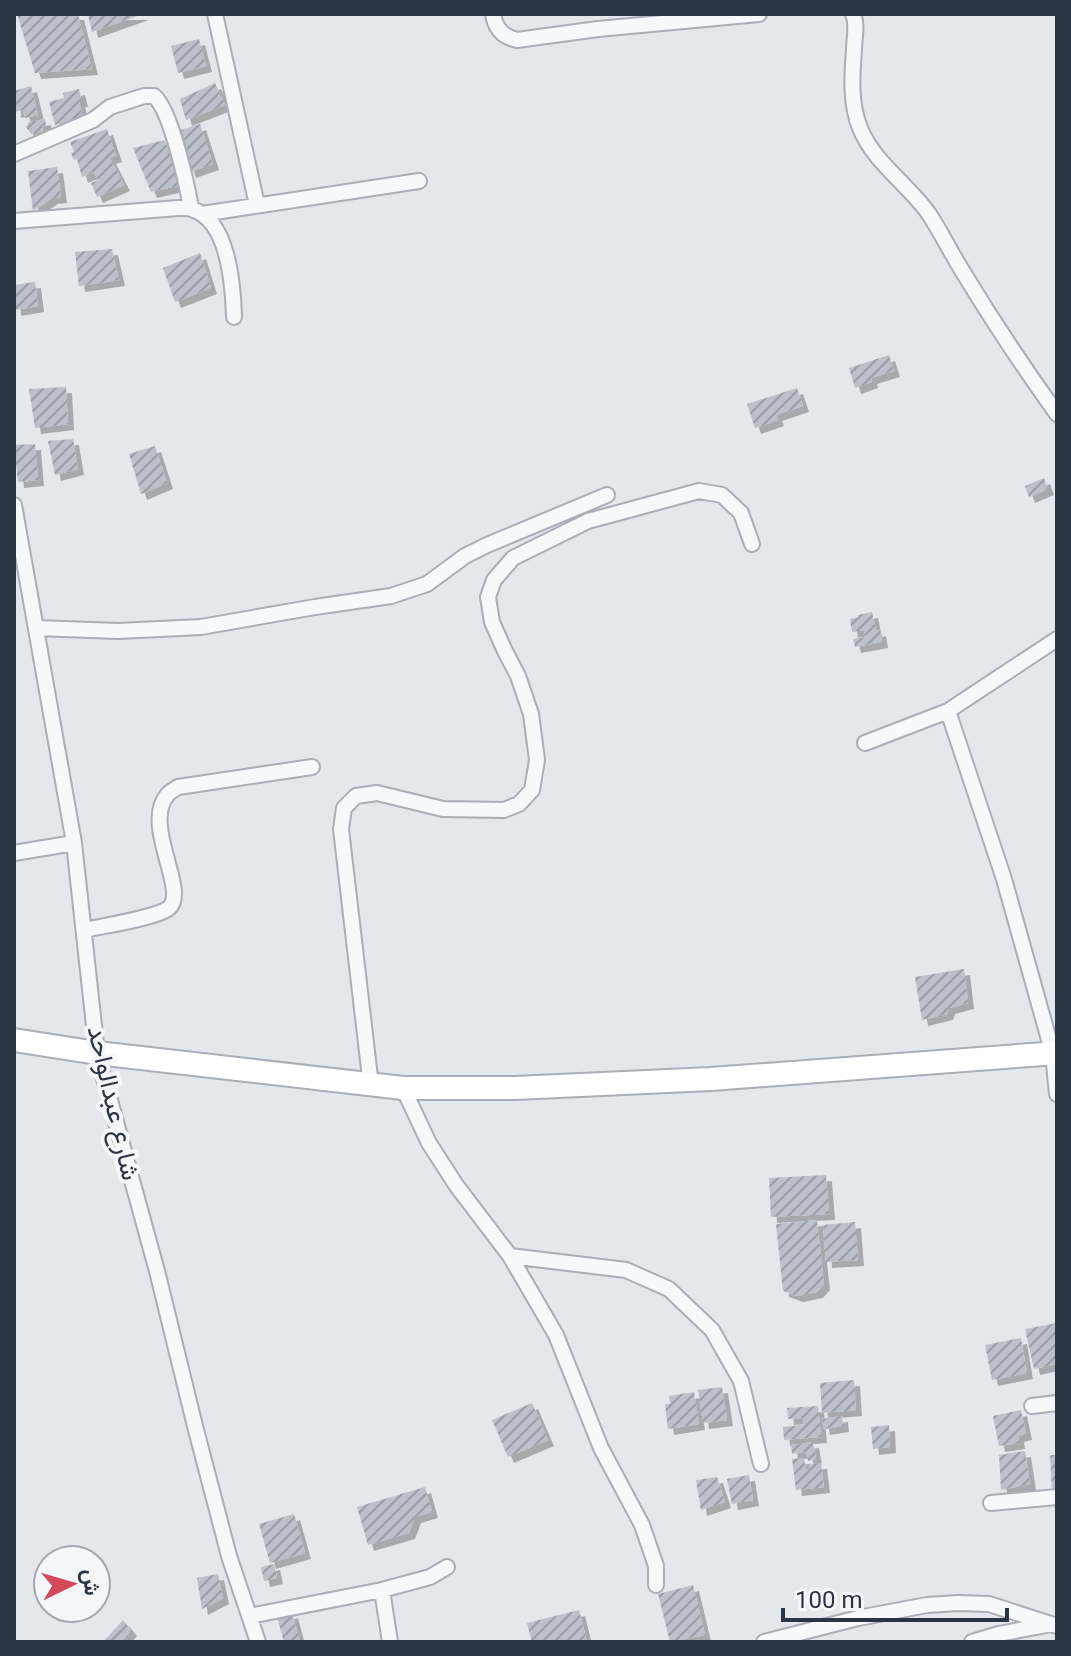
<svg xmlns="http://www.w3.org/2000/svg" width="1071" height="1656" viewBox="0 0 1071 1656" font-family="Roboto,Vazirmatn,sans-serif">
<defs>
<pattern id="building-hatch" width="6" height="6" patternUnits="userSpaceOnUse" patternTransform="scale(2)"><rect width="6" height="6" fill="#bbc0ca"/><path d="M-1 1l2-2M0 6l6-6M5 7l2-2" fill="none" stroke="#989da6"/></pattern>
<filter id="shadow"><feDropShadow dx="6" dy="6" stdDeviation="0" flood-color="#0004"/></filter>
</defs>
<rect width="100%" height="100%" fill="#e4e7ec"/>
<path fill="url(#building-hatch)" filter="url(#shadow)" d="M17 14H78L92 69 35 73Z
M88 14H143L92 32Z
M199 39 206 66 178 73 171 46Z
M215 83 225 105 186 120 180 99Z
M31 86 38 115 25 118 23 110 15 112 14 91Z
M79 89 82 101H79L83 118 55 125 49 102 64 98 63 93Z
M45 119 46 126H42L43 131 31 134 26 127 29 122Z
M200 124 213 164 190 172 178 131Z
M107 129 116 156 110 158 124 185 97 197 91 183 98 180 94 172 82 177 77 159 74 160 71 153 74 152 70 142Z
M165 140 181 185 151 192 133 148Z
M57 167 61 197 52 198 33 211 28 171Z
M112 249 119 280 79 286 75 252Z
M200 253 211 288 175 302 163 268Z
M35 282 38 306 15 310 14 285Z
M889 355 894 371 871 378 872 382 855 388 849 368Z
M66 387 68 424 35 428 29 389Z
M797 388 803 406 776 415 778 420 755 428 747 404Z
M73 439 78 469 55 475 48 441Z
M35 444 38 480 18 482 14 445Z
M155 446 167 483 141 494 129 454Z
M1044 478 1048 489 1029 497 1025 486Z
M872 612 876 631 880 630 882 642 855 647 853 639 866 637 864 630 852 632 850 619 859 617 858 615Z
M964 969 968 1003 949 1008 947 1014 922 1020 915 977Z
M826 1175 829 1214 771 1217 769 1178Z
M817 1220 824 1284 817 1292 797 1296 783 1291 776 1224Z
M855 1222 858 1260 826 1262 823 1225Z
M1057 1323V1364L1034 1369 1025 1329Z
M1021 1338 1027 1373 992 1380 985 1345Z
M854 1380 856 1410 822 1413 820 1383Z
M722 1387 727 1420 703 1423 698 1390Z
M694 1392 699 1424 668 1429 665 1404H670L669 1396Z
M532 1403 548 1440 508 1457 492 1420Z
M818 1406 821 1437 784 1440 783 1427 803 1425V1418L788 1419 787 1408Z
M1021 1410 1026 1434 1018 1436 1019 1443 999 1446 993 1416Z
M842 1416 843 1426 824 1429 822 1419Z
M889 1425 890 1447 873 1449 871 1427Z
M813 1442 816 1459 808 1461 806 1452 792 1454 791 1445Z
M1025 1451 1030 1484 1001 1490 999 1455Z
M1050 1455H1057V1489L1052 1490Z
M804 1458 806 1469H810L809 1464 821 1463 824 1487 796 1490 792 1459Z
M749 1475 753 1500 732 1504 727 1479Z
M717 1477 725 1502 701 1510 696 1480Z
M425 1487 432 1512 415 1517 409 1533 368 1545 357 1507Z
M294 1514 305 1553 270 1563 259 1524Z
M274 1564 277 1578 264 1581 261 1567Z
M218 1574 223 1598 202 1609 197 1578Z
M693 1585 705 1635 670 1642 658 1594Z
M579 1610 587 1642H532L527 1623Z
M292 1612 300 1642H284L277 1617Z
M123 1620 131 1630 121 1642H103Z"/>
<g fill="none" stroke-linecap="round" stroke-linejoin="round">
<g stroke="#a9aeb7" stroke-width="18">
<path id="street" d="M215 14 257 205
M493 14C495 28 503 37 517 40L598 29 759 14
M853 14C858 26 854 37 854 50 852 75 850 104 860 128 874 163 908 184 929 214 941 232 951 253 963 272 992 320 1024 368 1057 414
M14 154 93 120 110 107 144 96H154C171 110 187 185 191 208
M202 214 419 181
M14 221 178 208C180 208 190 208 191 209 229 219 233 286 234 317
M14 505 74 843 97 1053 157 1271 195 1426 229 1556 258 1642
M36 628 118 631 201 627 315 607 391 596 427 584 465 556 487 545 607 495
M948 711 1004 879 1053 1054 1057 1094
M865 743 948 711 1057 639
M14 853 74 843
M84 930C102 926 156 918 169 908 189 890 141 824 168 794 171 791 175 789 178 787L312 767
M371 1086 341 829 344 808 356 796 377 793 443 809 504 810 519 804 532 790 537 760 531 714 518 676 504 649 492 622 488 597 494 580 513 558 588 521 699 491 722 495 741 513 752 544
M403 1088 429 1143 456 1185 510 1256 626 1270 669 1289 712 1330 741 1381 761 1464
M510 1256 556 1335 601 1448 642 1525 656 1566V1585
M1032 1406 1057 1403
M991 1503 1057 1497
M250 1616 382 1590
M390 1642 382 1590 430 1577 447 1567
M764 1642 858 1618 927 1605 958 1603 989 1604 1057 1626
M972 1642 999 1634 1046 1625"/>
</g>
<g stroke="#a9aeb7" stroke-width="26">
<path id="secondary" d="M14 1040 97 1053 403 1088H515L711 1079 1057 1053"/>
</g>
<use href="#street" stroke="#f7f8fa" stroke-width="14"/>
<use href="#secondary" stroke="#fff" stroke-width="22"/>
</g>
<g text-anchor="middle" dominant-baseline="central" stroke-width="8" stroke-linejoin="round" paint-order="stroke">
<g font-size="26" fill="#2b3445" stroke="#f4f6f9">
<text transform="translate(114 1103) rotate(77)">شارع عبدالواحد</text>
</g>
</g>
<rect width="1071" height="1656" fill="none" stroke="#2b3445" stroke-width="32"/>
<g transform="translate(72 1584) rotate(85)"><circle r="38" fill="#f4f6f9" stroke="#a4a8b1" stroke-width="2"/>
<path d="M0-6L14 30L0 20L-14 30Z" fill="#d1495b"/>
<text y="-12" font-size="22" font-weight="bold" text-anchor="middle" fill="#2b3445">ش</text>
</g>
<path d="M783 1608v12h224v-12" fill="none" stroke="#2b3445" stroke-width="4"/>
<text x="795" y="1608" font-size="24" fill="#2b3445" stroke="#f4f6f9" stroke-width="6" paint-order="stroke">100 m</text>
</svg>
